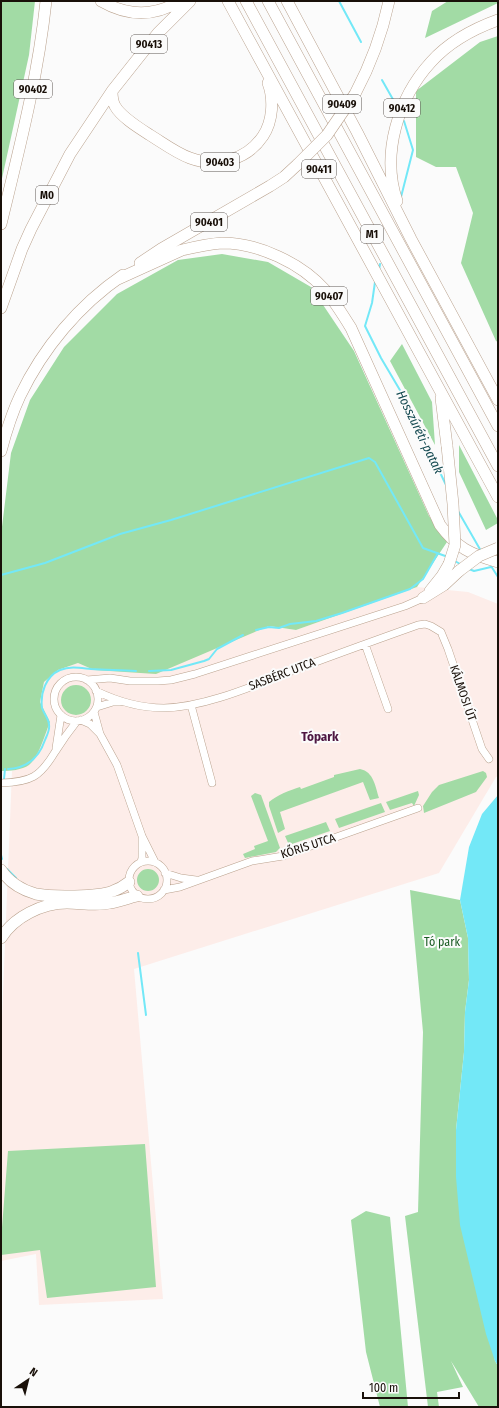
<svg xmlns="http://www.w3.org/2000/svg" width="499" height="1408" viewBox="0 0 499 1408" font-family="'Fira Sans Condensed',sans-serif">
<rect width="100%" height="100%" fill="#fbfbfb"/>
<path fill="#fdede9" d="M417 587 468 592 498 604V776L496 777 439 873 134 969 163 1299 39 1305 36 1254 1 1261V1043L12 771 29 765 37 754 50 722 40 702 44 682 58 670 78 663 94 670 269 626 296 630Z"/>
<path fill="#a2dba5" d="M2 1H35L29 55 1 183Z
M448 1H498V3L425 38 432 11Z
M498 36V342L496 341 461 263 473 213 456 167H436L416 157V91L480 42Z
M222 254 268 262 311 287 354 351 429 516 447 542 417 587 296 630 269 626 156 674 94 670 78 663 58 670 44 682 40 702 50 722C45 734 39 757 29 765 22 770 10 771 1 771V535L11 453 30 400 64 347 117 294 178 260Z
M402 344 432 402 435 445 390 361Z
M459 445 498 520V523L486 530 459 472Z
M61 700a15 15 0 1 1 30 0a15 15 0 1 1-30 0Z
M360 769C374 772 375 786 379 798L370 800 363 782 280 812 285 829 278 833 269 806V802C277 795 290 790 300 787L301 789 334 777V775Z
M483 771 486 773 487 777 476 792 424 813 423 806 432 792 439 785Z
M418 791 419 795 414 806 412 803 390 810 386 802Z
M255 793 261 795 280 848 276 852 245 858 243 854 255 849 254 846 268 841 251 796Z
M381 803 385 812 339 828 335 819Z
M326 822 330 831 289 845 285 836Z
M137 880a11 11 0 1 1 22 0a11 11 0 1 1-22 0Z
M410 890 460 900 468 938 469 980 465 1012 464 1052 456 1130 495 1361 498 1366V1407H479L451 1361 463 1387 437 1392 439 1407H428L405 1216 418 1212 423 1032Z
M145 1144 156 1287 47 1298 40 1250 1 1255V1240L8 1151Z
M366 1211 390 1217 408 1407H380L366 1352 351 1220Z"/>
<path fill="#73e8f7" d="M498 795V1366L495 1361 486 1334 460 1225 456 1177V1130L464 1052 465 1012 469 980 468 938 460 900 469 847 482 814Z"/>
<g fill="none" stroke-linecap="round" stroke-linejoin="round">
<path stroke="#73e8f7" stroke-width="2" d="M339 1 361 42
M382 80 395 103
M401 197 413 150 404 121
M379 270 380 264
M375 282 372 303 365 326 381 358 404 397 446 485
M458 511 481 551
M453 560 462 565
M491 566 498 577
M469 569 474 571 491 567
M1 575 45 563 120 534 171 520 369 458 375 462 423 548 448 557
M256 630 269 627 279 628 290 624 316 621 342 613 410 589 423 579 438 553
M149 671 171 670 204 661 209 659 217 649 243 635
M8 769C27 768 39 758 45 740 47 735 50 730 49 725 49 719 44 714 42 708 40 693 46 676 60 670 71 666 80 668 91 669 106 670 121 670 136 671
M4 779 5 769
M1 855 2 859
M7 869 16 878
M138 953 146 1015"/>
<g stroke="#baa28e" stroke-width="8">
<path id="minor" d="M365 644 388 709
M54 699a22 22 0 1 1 44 0a22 22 0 1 1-44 0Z
M87 680 110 678 130 681H158L171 680 195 674 405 606 423 598
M96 691C117 701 140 708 164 708 205 707 253 686 292 671 334 655 376 640 418 625L425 624 431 626 441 632 448 649 482 749 489 759
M191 705 212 783
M97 707 113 702H120
M94 712 100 734 117 765 142 836 155 862
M81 720 90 724 99 733
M56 748 61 715
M1 783C31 782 40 777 55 752 62 741 69 731 77 721
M129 880a19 19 0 1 1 38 0a19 19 0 1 1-38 0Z
M141 862 142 858V838
M165 873 181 878 196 880
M164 890 180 887 252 861 283 856 418 808"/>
</g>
<g stroke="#baa28e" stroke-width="12">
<path id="highway" d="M101 1C127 16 154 17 180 1
M228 1 498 497
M246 1 498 466
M268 1 498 426
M287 1 357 132 411 239 498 400
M112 91C112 96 112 101 115 106 121 117 139 128 150 135 163 143 176 153 190 158 217 168 247 160 263 136 273 121 274 99 268 83
M355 94C371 64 382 34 389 1
M397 201C381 154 398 98 431 62 449 42 473 29 498 20
M1 224C19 150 38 77 46 1
M140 263 161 249 270 186 284 177 298 164
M118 279 182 250C195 247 209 244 222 243 258 243 301 263 325 290 335 302 343 315 351 328L440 525C457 548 470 554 498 562
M1 308 22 249 31 229 70 154 112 91 158 33 190 1
M441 398 447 446
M1 451C6 432 12 413 20 396 43 348 79 305 123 275
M430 591 442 576 449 564
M423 598 444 585 459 571
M1 870C9 882 22 890 36 894 52 897 98 897 113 891 119 889 124 886 129 882
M1 938C14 917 42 903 67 903 81 903 96 906 110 903 119 902 128 898 137 896"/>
</g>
<use href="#minor" stroke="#fff" stroke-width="7"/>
<use href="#highway" stroke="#fff" stroke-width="11"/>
<g stroke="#baa28e" stroke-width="12" stroke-linecap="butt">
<path id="highway-bridge" d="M298 164 327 135 355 94
M447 446 453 504 455 545 449 564
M459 571 479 556 498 548"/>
</g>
<use href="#highway-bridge" stroke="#fff" stroke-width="11"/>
</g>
<g text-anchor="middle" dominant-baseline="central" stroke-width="4" stroke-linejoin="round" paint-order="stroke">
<g fill="#fbfbfb" stroke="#5d5652" stroke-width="1">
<rect x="131" y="35" width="36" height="18" rx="3"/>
<rect x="14" y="80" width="38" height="18" rx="3"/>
<rect x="323" y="95" width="38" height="18" rx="3"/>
<rect x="384" y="99" width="36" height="18" rx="3"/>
<rect x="201" y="153" width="38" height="18" rx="3"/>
<rect x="302" y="160" width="34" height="18" rx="3"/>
<rect x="36" y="186" width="22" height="18" rx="3"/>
<rect x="191" y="213" width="36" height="18" rx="3"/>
<rect x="361" y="225" width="22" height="18" rx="3"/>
<rect x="311" y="287" width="36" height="18" rx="3"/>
</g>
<g font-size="11" font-weight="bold" fill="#191009">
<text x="149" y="44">90413</text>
<text x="33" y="89">90402</text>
<text x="342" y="104">90409</text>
<text x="402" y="108">90412</text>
<text x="220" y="162">90403</text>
<text x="319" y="169">90411</text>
<text x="47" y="195">M0</text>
<text x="209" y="222">90401</text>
<text x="372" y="234">M1</text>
<text x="329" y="296">90407</text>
</g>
<g font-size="12" fill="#191009" stroke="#fbfbfb">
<text transform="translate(282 674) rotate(-21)">SASBÉRC UTCA</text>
<text transform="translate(463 693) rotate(71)">KÁLMOSI ÚT</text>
<text transform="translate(308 846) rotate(-18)">KŐRIS UTCA</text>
</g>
<g font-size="12" fill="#1a5c24" stroke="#fbfbfb">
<text x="442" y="942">Tó park</text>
</g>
<g font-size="13" font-style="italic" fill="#164b52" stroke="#fbfbfb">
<text transform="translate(420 432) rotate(64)">Hosszúréti-patak</text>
</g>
<g font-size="13" font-weight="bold" fill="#4e1843" stroke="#fbfbfb">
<text x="320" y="736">Tópark</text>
</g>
</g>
<rect width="499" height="1408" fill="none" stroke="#191009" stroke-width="4"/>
<g transform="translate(28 1380) rotate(35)" stroke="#fbfbfb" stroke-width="3" paint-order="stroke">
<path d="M0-3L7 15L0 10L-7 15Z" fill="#191009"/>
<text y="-6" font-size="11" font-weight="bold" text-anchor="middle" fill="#191009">N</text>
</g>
<path d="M363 1392v6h96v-6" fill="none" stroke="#191009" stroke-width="2"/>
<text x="369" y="1392" font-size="12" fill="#191009" stroke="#fbfbfb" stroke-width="3" paint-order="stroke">100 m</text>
</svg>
